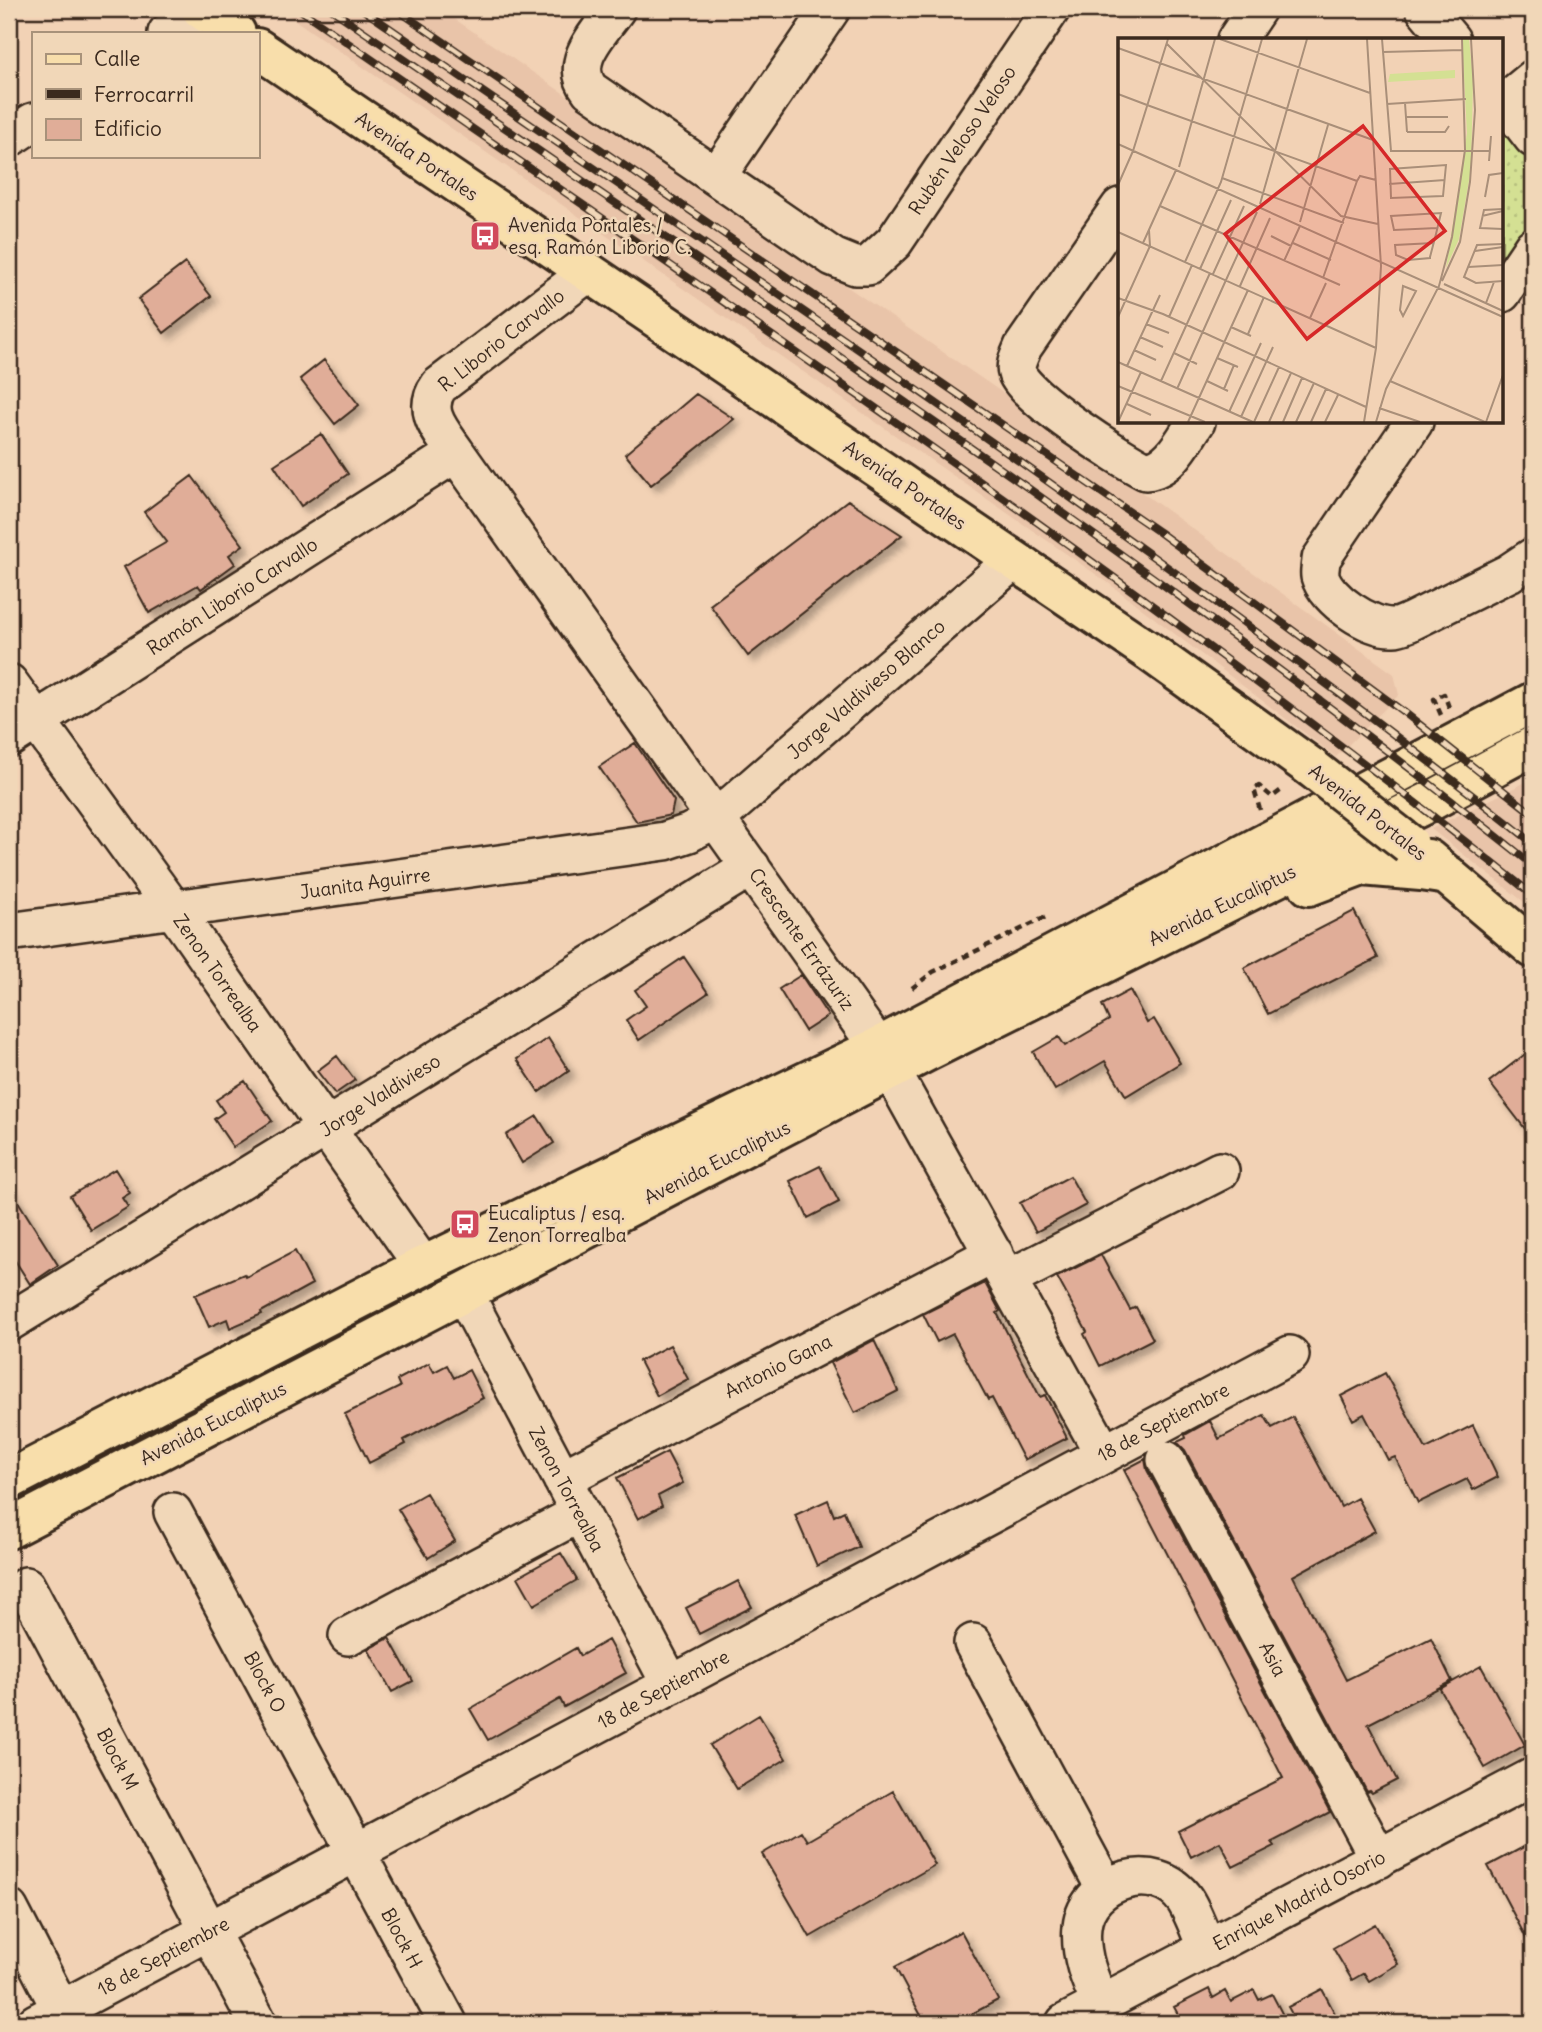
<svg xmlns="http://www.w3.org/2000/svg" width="1542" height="2032" viewBox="0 0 1542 2032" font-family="Delius,sans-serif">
<defs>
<pattern id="grass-dots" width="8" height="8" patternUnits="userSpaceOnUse" patternTransform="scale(1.75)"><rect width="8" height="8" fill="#d4e093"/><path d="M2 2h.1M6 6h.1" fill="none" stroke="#b7c07e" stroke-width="1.8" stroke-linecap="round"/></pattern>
<filter id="shadow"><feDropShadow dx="6" dy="6" stdDeviation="3.5" flood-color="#0004"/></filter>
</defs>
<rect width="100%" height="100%" fill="#f2d2b5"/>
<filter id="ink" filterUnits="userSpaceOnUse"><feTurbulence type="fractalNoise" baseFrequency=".0143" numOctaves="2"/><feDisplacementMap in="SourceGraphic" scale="14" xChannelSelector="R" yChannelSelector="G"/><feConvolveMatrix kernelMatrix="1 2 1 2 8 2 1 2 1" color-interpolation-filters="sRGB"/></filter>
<g filter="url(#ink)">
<path fill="#e9c4a9" d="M279 9H440L1022 406 1394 674 1399 695 1336 757 1107 582Z
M1530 780 1533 782V909L1431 829Z"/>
<path fill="url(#grass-dots)" stroke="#888558" stroke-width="2" d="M1502 125 1533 160V231L1502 278Z"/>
<path fill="#e0ad98" stroke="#3b2a1e" stroke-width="2" filter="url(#shadow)" d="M185 263 211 296 164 333 138 299Z
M324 360 359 405 335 424 300 379Z
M696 394 734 419 651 485 625 454Z
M321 434 348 474 301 506 274 465Z
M192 476 243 545 229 555 235 564 201 589 198 585 149 613 124 567 167 542 144 512Z
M848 500 902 535 748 656 710 605Z
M635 743 674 801 671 815 637 822 599 767Z
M1354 911 1378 958 1268 1014 1244 968Z
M684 957 708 993 639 1040 626 1020 646 1006 635 990Z
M801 975 828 1016 805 1031 779 989Z
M1130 990 1147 1023 1154 1019 1180 1063 1126 1096 1105 1061 1055 1090 1033 1052 1059 1037 1065 1046 1109 1020 1102 1005Z
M548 1038 569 1071 539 1092 517 1059Z
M1533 1048V1139L1489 1082Z
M337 1056 355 1080 335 1094 317 1071Z
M245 1081 272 1121 233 1147 214 1119 224 1112 216 1100Z
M537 1116 554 1143 522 1163 506 1135Z
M820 1166 839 1202 808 1218 790 1181Z
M115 1169 130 1193 122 1198 128 1207 91 1230 70 1196Z
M1070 1176 1086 1205 1036 1232 1020 1203Z
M9 1187 58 1265 30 1284 9 1251Z
M295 1251 312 1284 261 1312 262 1314 230 1328 227 1319 209 1327 195 1295 244 1274 246 1277Z
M1101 1255 1130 1310 1136 1307 1153 1339 1100 1366 1084 1334 1087 1332 1057 1277Z
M985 1283 1000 1311 997 1313 1040 1397 1045 1395 1067 1438 1024 1460 992 1398 988 1400 953 1334 937 1342 923 1314Z
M874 1340 898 1391 855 1413 830 1363Z
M670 1345 688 1379 657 1396 639 1361Z
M429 1363 434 1372 447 1365 454 1378 469 1370 483 1398 404 1440 406 1444 369 1463 345 1414 400 1387 397 1380Z
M1385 1373 1426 1449 1473 1425 1498 1477 1473 1490 1467 1479 1418 1503 1395 1457 1388 1460 1364 1414 1353 1420 1341 1396Z
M1264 1415 1272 1428 1293 1417 1341 1507 1357 1498 1375 1531 1293 1576 1346 1680 1431 1638 1452 1681 1368 1724 1397 1780 1372 1793 1370 1791 1367 1792 1185 1450 1177 1442 1186 1438 1185 1435 1210 1421 1219 1439Z
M667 1452 683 1483 658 1496 662 1506 638 1519 617 1478Z
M1145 1459 1147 1470 1330 1812 1272 1842 1275 1846 1233 1867 1220 1842 1191 1857 1178 1831 1283 1778 1124 1470Z
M426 1493 455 1541 428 1558 398 1509Z
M828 1500 834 1516 844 1511 859 1547 817 1566 795 1515Z
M561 1553 577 1580 534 1605 518 1577Z
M738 1581 752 1607 699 1634 686 1608Z
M389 1638 413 1681 392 1692 368 1649Z
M608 1640 626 1673 564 1707 560 1699 488 1740 470 1709 576 1648 580 1656Z
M1481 1666 1525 1745 1485 1768 1440 1689Z
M759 1715 786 1759 737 1789 710 1745Z
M893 1791 935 1865 810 1937 762 1854 801 1831 807 1841Z
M1533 1842V1951L1488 1866Z
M1375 1924 1398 1964 1369 1981 1364 1973 1352 1980 1333 1948Z
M961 1931 998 2000 955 2023H925L895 1967Z
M1209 1989 1213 1998 1225 1991 1231 2002 1254 1990 1259 2000 1272 1994 1287 2023H1166L1179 2016 1174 2007Z
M1322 1989 1340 2023H1297L1288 2007Z"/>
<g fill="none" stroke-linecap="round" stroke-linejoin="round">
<g stroke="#3b2a1e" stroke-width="42">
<path id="minor" d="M616 9C599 33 568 62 590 90L833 257 855 266H868L894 242 1051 9
M1425 9 1451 40
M167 33 203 10
M1236 40 1257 9
M1502 98 1533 138
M1505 102 1533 79
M9 138 33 122
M717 176 831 9
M1120 207 1023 347C1020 355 1014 365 1017 373 1024 397 1122 459 1146 471 1171 468 1183 441 1196 422
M589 272 439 386C421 411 441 431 456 453L878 1047 1104 1454
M1502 293 1533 247
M1414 422 1321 559C1321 565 1319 571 1320 576 1326 599 1370 629 1394 627 1399 627 1405 624 1410 622L1509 573 1533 557
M9 683 174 910 423 1266
M9 738 456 453
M9 932 665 841 689 833 717 818 1014 560
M1008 1279 1220 1171
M464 1293 671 1685
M9 1322 751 867
M1166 1460 1379 1859
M562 1479 994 1254
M173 1512 448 2023
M26 1586 258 2023
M348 1636 580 1513
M973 1643 1105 1888
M9 1909 68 2023
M1101 2004C1090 1981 1079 1954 1082 1927 1087 1879 1157 1859 1185 1900 1194 1914 1200 1933 1207 1949
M36 2023 1290 1355
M1065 2023 1533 1777"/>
</g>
<g stroke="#3b2a1e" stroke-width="44">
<path id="major" d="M201 9 236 33
M257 48 1153 654 1312 768
M1428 859 1533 948
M1309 886 1362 866 1421 871 1448 875
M9 1480 423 1266 878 1047 1533 702
M9 1529 926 1052 1429 802 1533 746"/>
</g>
<path stroke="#3b2a1e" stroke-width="4.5" stroke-dasharray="7 5" stroke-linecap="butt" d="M1441 715 1434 699 1444 694 1450 710
M1260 810 1254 789 1259 786 1272 797 1283 789
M912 988 933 972 1046 917"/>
<use href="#minor" stroke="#f1d7b8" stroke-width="37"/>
<use href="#major" stroke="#f8deab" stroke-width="38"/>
<g stroke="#3b2a1e" stroke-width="8">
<path id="rail" d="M299 9C715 297 1137 579 1533 895
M331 9C736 287 1149 558 1533 865
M362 9C757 281 1158 545 1533 843
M396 9 1159 532 1405 713 1533 814"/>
</g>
<use href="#rail" stroke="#f1d7b8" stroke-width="5" stroke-dasharray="16" stroke-linecap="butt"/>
<g stroke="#3b2a1e" stroke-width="44" stroke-linecap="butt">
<path id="major-bridge" d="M1312 768 1409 844"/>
</g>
<use href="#major-bridge" stroke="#f8deab" stroke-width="38"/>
</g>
</g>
<defs>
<g id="bus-square" transform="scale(1.575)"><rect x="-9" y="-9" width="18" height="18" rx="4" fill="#d1495b" stroke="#f1d7b8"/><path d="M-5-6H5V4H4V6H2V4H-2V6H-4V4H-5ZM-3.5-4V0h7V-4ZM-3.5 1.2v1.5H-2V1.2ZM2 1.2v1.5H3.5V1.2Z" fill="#fff"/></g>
</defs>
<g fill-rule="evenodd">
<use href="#bus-square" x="485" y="236"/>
<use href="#bus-square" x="465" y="1224"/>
</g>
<g text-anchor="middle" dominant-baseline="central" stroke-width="5" stroke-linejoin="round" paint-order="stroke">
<g font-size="19" fill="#3b2a1e" stroke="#f1d7b8">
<text transform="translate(962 140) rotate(-56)">Rubén Veloso Veloso</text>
<text transform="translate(417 156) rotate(34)">Avenida Portales</text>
<text transform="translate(501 340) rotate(-38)">R. Liborio Carvallo</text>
<text transform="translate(905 485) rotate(34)">Avenida Portales</text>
<text transform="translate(232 596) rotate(-33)">Ramón Liborio Carvallo</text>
<text transform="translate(866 689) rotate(-41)">Jorge Valdivieso Blanco</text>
<text transform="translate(1368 812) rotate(38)">Avenida Portales</text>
<text transform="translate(365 883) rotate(-8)">Juanita Aguirre</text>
<text transform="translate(1222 905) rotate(-26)">Avenida Eucaliptus</text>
<text transform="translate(802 939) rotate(55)">Crescente Errázuriz</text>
<text transform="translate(218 973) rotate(55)">Zenon Torrealba</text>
<text transform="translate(380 1095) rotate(-32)">Jorge Valdivieso</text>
<text transform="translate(717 1162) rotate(-27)">Avenida Eucaliptus</text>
<text transform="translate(778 1366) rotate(-27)">Antonio Gana</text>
<text transform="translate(1163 1422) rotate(-28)">18 de Septiembre</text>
<text transform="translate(213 1423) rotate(-27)">Avenida Eucaliptus</text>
<text transform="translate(567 1489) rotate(62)">Zenon Torrealba</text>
<text transform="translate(1273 1659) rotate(62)">Asia</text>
<text transform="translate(265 1682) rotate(62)">Block O</text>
<text transform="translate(663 1689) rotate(-28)">18 de Septiembre</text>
<text transform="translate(118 1759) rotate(62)">Block M</text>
<text transform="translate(1299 1900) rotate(-28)">Enrique Madrid Osorio</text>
<text transform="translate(402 1938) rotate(62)">Block H</text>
<text transform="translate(163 1956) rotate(-28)">18 de Septiembre</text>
</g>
<g font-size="19" fill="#3b2a1e" stroke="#f1d7b8" text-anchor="start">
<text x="508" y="225">Avenida Portales /<tspan x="508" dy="22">esq. Ramón Liborio C.</tspan></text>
<text x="488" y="1213">Eucaliptus / esq.<tspan x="488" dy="22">Zenon Torrealba</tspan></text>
</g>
</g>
<g transform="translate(1118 38)">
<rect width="385" height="385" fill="#f2d2b5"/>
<path d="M344 1H351L355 41 353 131 341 201 328 230 349 95ZM337 32V40L270 44 272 36Z" fill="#d4e093"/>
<path fill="none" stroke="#a98f79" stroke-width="2" d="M102 1 252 55M264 1 273 113H372M48 5 223 178 260 186M0 10 255 102M265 14 345 12M0 56 29 67M287 65 289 94M269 66 348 61M29 67 239 143M288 79H330M289 94H327L331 88M0 106 385 279M15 113 50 1M371 123 373 98M328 127 325 158 273 160 272 131ZM61 129 97 1M104 140 226 185M239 143 242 138 258 142M271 146 327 142M0 147 15 113M367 159 371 137 385 135M142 166 189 1M42 168 222 247M385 171 366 172 362 190 385 191M364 178 385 173M182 184 210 87M0 194 258 310M153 198 173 208M25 205 58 132M175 205 213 222M316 205 277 207 278 217 290 222 312 220V219L318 196 323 175 273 178 276 192 319 190M385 206 359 207 346 239 358 245 385 243M357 213 385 209M166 223 182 188M67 224 103 144 144 1M350 229 385 227M82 231 113 162M95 236 126 168M205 240 239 143M108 242 139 174M324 243 342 204 352 144 357 72 353 1M326 246 385 273M122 248 152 180M285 248 298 253 285 278 282 272ZM0 260 45 276 248 369M368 265 376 244M0 279 32 208 31 192M51 279 74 227M192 280 208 245M28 286 51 295M113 289 133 298M130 296 146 259M22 299 45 309M16 312 38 322M56 315 79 326M99 320 120 329M0 324 135 384M9 328 42 257M43 343 92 235M89 343 110 353M272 343 367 384M0 348 87 384M59 351 108 242M106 351 116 327M9 366 33 377M261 370 302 384M111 374 143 305M123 379 155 309M0 384 23 334M70 384 130 252M136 384 161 329M151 384 173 335M165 384 184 340M178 384 196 345M193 384 208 351M207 384 220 357M246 384 258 310 263 228 249 1M258 384 268 351 321 248 334 199 347 112 344 1M368 384 385 337"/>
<path fill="#d62828" fill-opacity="0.15" stroke="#d62828" stroke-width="3.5" d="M245 88 327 193 189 301 107 196Z"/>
<rect width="385" height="385" fill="none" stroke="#3b2a1e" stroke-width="3.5"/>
</g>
<rect width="1542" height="2032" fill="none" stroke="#f1d7b8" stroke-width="35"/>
<rect x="18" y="18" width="1507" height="1997" fill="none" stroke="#3b2a1e" stroke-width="2.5" filter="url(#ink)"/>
<rect x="32" y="32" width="228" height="126" fill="#f1d7b8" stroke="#a8927a" stroke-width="2"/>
<rect x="46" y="54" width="35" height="10" fill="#f8deab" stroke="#a8927a" stroke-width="2"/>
<text x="94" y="66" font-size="21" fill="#3b2a1e">Calle</text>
<rect x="46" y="89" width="35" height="10" fill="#3b2a1e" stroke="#a8927a" stroke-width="2"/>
<text x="94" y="102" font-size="21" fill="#3b2a1e">Ferrocarril</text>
<rect x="46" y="119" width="35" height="21" fill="#e0ad98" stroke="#a8927a" stroke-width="2"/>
<text x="94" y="136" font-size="21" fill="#3b2a1e">Edificio</text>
</svg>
